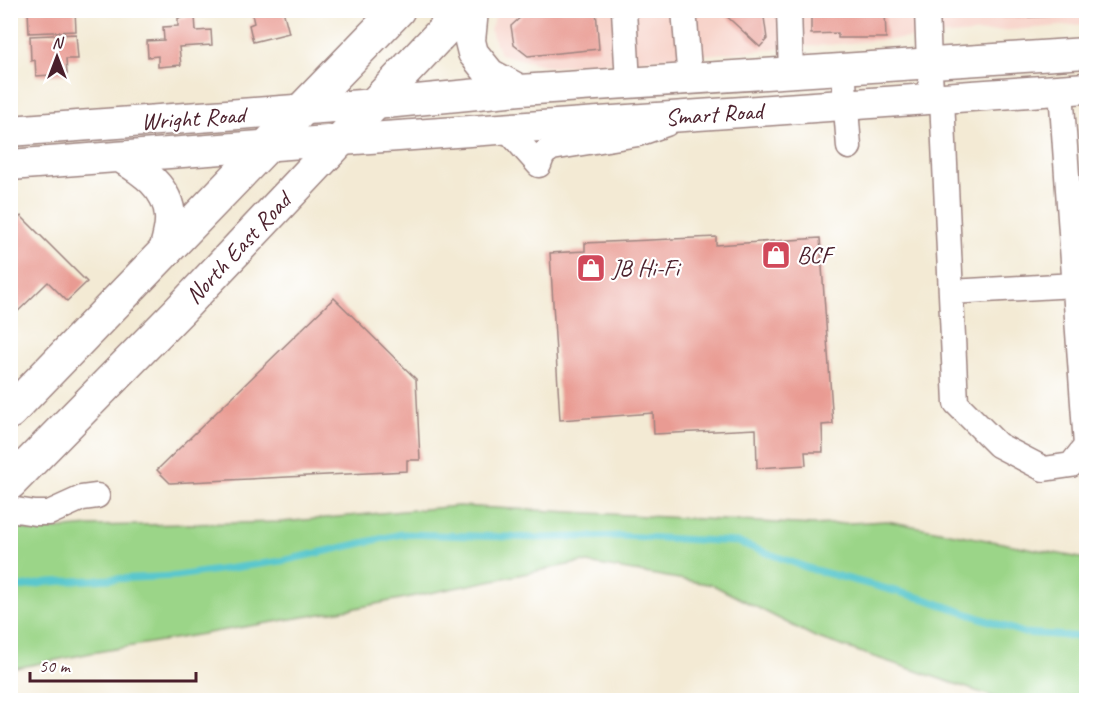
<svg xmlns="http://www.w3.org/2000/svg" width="1097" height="711" viewBox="0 0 1097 711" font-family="Caveat,sans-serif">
<rect width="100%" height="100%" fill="#fff"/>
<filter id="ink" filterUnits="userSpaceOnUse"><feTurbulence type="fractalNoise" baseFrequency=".0167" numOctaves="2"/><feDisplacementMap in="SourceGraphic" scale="12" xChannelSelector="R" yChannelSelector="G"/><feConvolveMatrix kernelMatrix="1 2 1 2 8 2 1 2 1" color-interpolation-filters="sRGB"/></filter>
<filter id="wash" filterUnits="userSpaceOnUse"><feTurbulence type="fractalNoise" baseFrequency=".008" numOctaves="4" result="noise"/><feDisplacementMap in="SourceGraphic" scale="24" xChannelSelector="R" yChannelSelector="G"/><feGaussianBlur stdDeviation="1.35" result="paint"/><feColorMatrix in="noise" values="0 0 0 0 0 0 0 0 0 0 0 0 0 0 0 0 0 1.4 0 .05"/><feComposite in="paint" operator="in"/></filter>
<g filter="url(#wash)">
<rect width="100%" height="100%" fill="#f3ead4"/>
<path fill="#f7d1c7" d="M499 10 1086 11V24L551 67 500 54 490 29Z"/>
<path fill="#9bd588" stroke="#727a5a" stroke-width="1.5" d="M458 506 813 525 887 521 1086 559V700H1003L815 637 713 585 582 562 356 608 91 653 11 669V524L30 531 90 526 282 522Z"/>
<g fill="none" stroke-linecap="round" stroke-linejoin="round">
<path stroke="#5ac7cd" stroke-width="7" d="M10 589 49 582 176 576 282 561 402 534 540 538 621 536 737 542 811 569 925 599 1024 633 1086 637"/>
</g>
<g id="blocks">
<path fill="#e99b93" d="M28 10H75L76 31 29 33Z
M251 10H283L289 33 253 42 249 25 254 23Z
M528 10H596L599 49 528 56 514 45 511 26 523 15H529Z
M720 10H763L767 39 760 47Z
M811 10H885L886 38H838V33L811 34Z
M1002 10H1062L1057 16 1002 18Z
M195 16 196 31 211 30 212 45 179 47 181 65 158 67V56L148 57 147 41 164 40 163 27 178 26V18Z
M76 34 78 59H66L67 74 36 76 35 60 31 61 30 36Z
M21 216 87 282 67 301 48 282 10 319V227Z
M716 237V245L820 238 833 424 822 425 823 452H805L806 465 757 468 756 429 654 434 653 413 560 420 550 253 585 251V243Z
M334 298 416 379 420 460H407V471L170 483 157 470Z"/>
</g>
</g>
<g filter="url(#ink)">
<use href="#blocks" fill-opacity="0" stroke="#9e8480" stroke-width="1.5"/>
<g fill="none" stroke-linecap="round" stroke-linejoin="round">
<g stroke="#9e8480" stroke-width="27">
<path id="minor" d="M624 10 628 83
M684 10 690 80
M789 10 791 73
M927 10 929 64 932 99
M843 69 849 147
M942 99 956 403 998 445 1044 469 1071 465 1086 446 1061 90
M506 128 539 165 543 154 552 148 638 134 666 124
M951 292 1075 285
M10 509 35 513H49L82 498 97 496"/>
</g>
<g stroke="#9e8480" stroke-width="33">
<path id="major" d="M473 10 470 41 473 53 490 74 520 90
M10 131 375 104 520 90 1086 53
M120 157C142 170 169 188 170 217 171 229 166 243 163 255
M10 165 341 140 1086 88"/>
</g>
<g stroke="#9e8480" stroke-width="36">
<path id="highway" d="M10 412 398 10
M10 483 179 311 463 10"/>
</g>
<use href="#minor" stroke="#fff" stroke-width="24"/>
<use href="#major" stroke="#fff" stroke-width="30"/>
<use href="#highway" stroke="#fff" stroke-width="33"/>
</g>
</g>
<defs>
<g id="shop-square" transform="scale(1.5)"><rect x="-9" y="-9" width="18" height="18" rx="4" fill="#d1495b" stroke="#fff"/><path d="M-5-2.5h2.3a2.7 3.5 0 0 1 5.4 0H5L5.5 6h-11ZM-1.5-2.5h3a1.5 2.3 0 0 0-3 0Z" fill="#fff"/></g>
</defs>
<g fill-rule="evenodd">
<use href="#shop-square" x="776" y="255"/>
<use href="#shop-square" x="591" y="268"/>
</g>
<g text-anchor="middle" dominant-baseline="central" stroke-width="4.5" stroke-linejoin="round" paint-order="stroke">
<g font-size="24" fill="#4a1f2b" stroke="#fff">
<text transform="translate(714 114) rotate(-4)">Smart Road</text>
<text transform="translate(193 118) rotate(-4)">Wright Road</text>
<text transform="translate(238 248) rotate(-47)">North East Road</text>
</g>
<g font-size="24" fill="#4a1f2b" stroke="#fff" text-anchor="start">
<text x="797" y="255">BCF</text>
<text x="612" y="268">JB Hi-Fi</text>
</g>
</g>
<rect width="1097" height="711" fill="none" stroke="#fff" stroke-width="36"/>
<g transform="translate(57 57)" stroke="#ffffff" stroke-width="4.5" paint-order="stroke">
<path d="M0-4.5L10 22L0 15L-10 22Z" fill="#4a1f2b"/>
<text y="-9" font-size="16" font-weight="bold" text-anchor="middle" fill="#4a1f2b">N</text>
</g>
<path d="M30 672v9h166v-9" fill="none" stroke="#4a1f2b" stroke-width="3"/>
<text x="39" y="672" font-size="18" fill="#4a1f2b" stroke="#ffffff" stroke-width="4.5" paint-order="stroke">50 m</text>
</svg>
